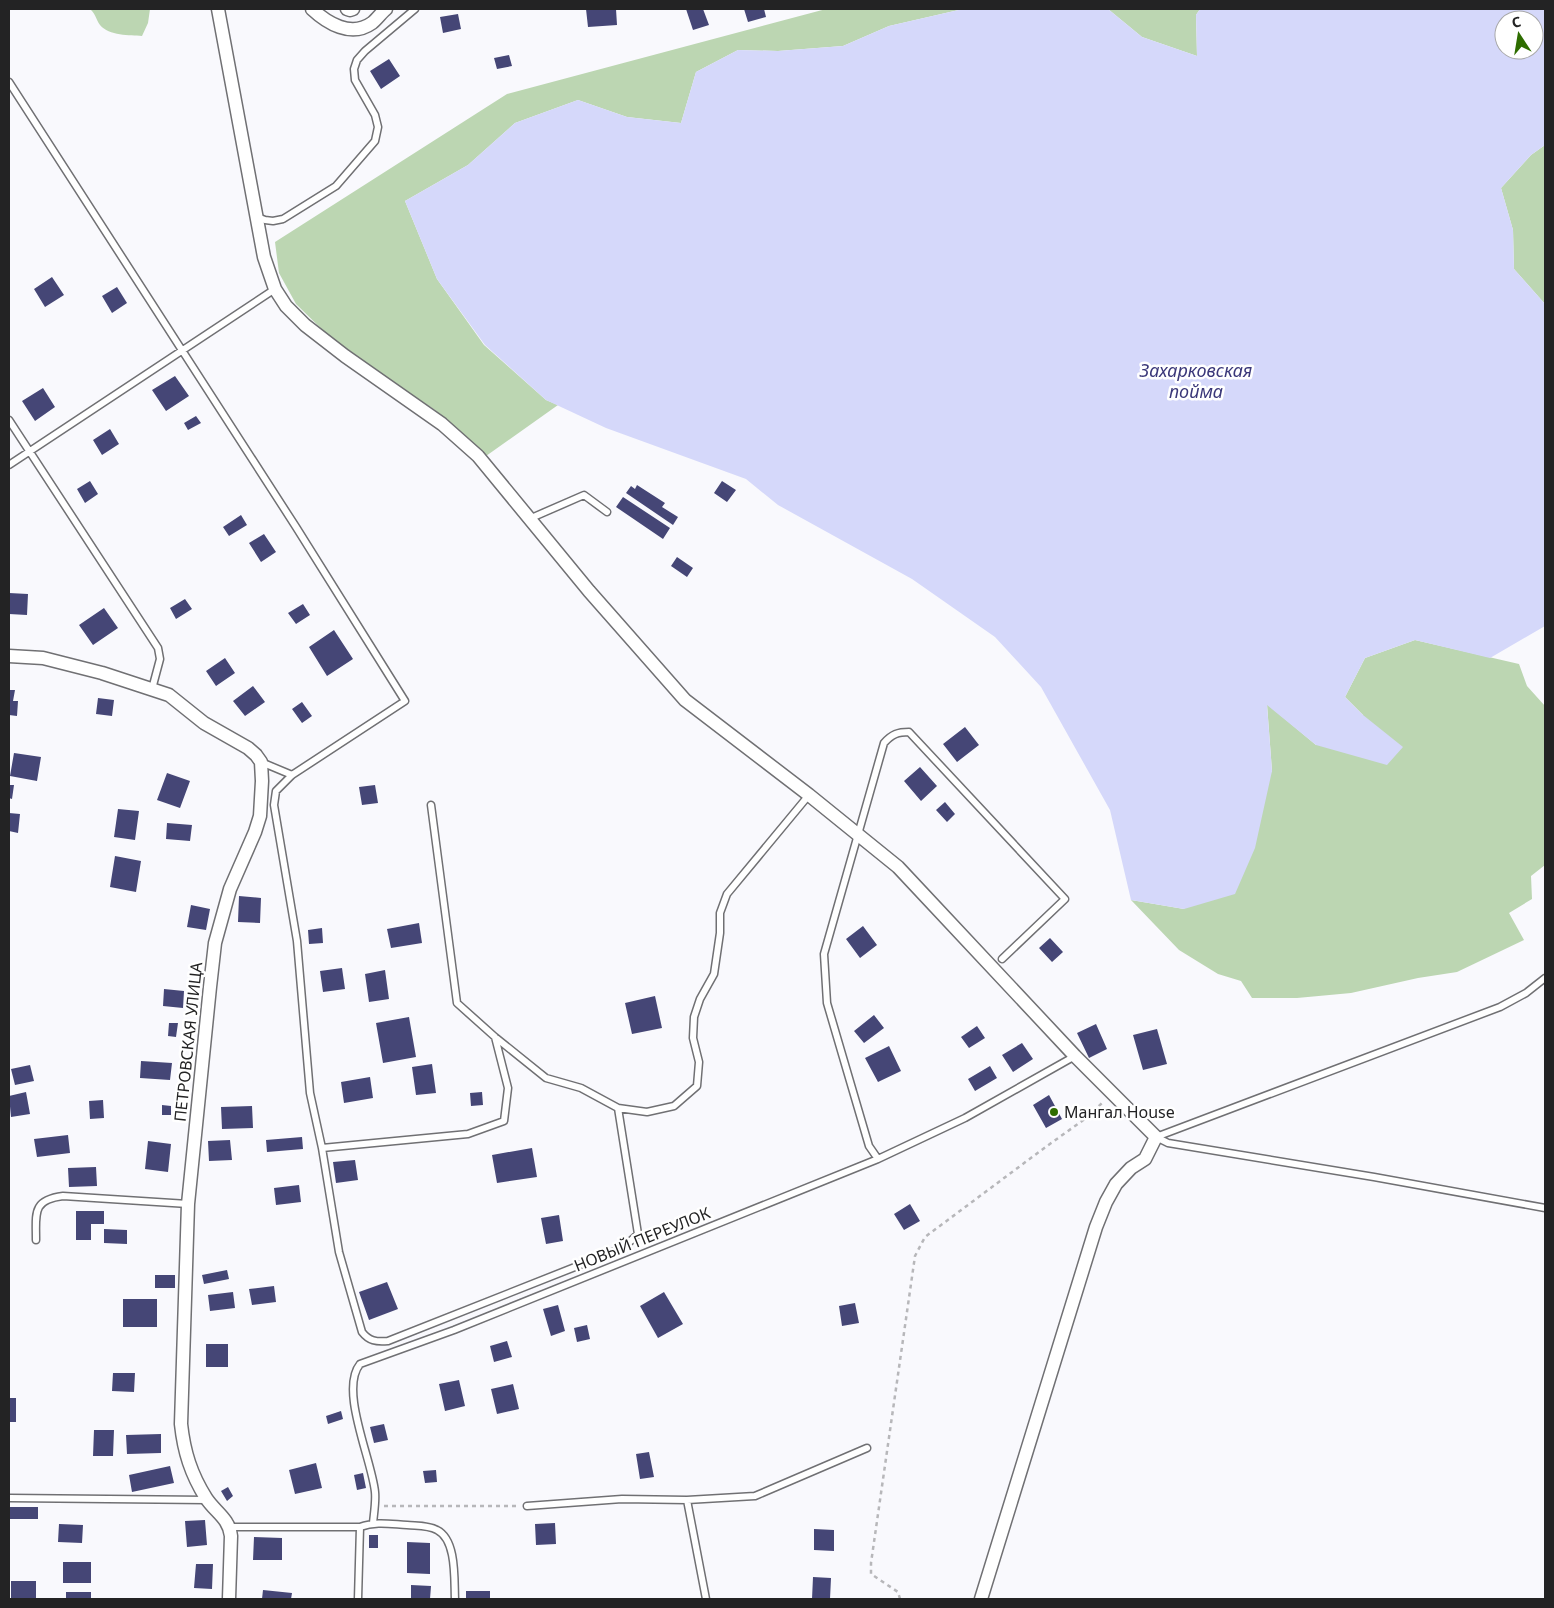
<svg xmlns="http://www.w3.org/2000/svg" width="1554" height="1608" viewBox="0 0 1554 1608" font-family="'Noto Sans',sans-serif">
<rect width="100%" height="100%" fill="#f9f9fd"/>
<path fill="#bcd6b2" d="M90 9H150L148 23 142 36C130 35 109 36 100 25 96 20 96 14 90 9Z
M826 9H963L889 26 843 46 778 51 738 50 696 72 681 123 627 117 578 100 515 123 468 165 405 201 437 279 484 345 546 400 558 405 486 456 435 410 340 347 296 304 279 273 275 242 507 94Z
M1108 9H1200L1196 15 1197 56 1142 37Z
M1545 145V304L1514 269 1513 230 1501 188 1531 155Z
M1415 640 1519 664 1527 686 1545 706V865L1531 876 1532 899 1509 913 1524 940 1457 972 1418 978 1351 993 1297 998H1252L1241 981 1218 974 1179 950 1131 900 1184 909 1272 771 1267 704 1316 745 1363 715 1345 697 1365 658Z"/>
<path fill="#d5d8fa" fill-rule="evenodd" d="M963 9H1108L1142 37 1197 56 1196 15 1200 9H1545V145L1531 155 1501 188 1513 230 1514 269 1545 304V626L1490 658 1415 640 1365 658 1345 697 1363 715 1403 747 1387 765 1316 745 1267 705 1272 771 1255 848 1235 894 1184 909 1131 900 1110 810 1041 687 995 637 912 579 778 505 746 479 606 428 546 400 485 345 437 279 405 201 468 165 515 123 578 100 627 117 681 123 696 72 738 50 778 51 843 46 889 26ZM1504 20H1534V50H1504Z"/>
<path fill="#454676" d="M586 9H616L617 25 588 27Z
M686 9H703L709 25 693 30Z
M744 9H764L766 17 748 22Z
M458 14 461 29 443 33 440 17Z
M509 55 512 66 497 69 494 58Z
M389 59 400 76 381 89 370 71Z
M52 277 64 295 45 307 34 289Z
M117 287 127 303 112 313 102 296Z
M175 376 189 396 166 411 152 390Z
M43 388 55 407 35 421 22 401Z
M196 416 201 423 188 430 184 423Z
M110 429 119 444 102 455 93 440Z
M90 481 98 494 85 503 77 489Z
M722 481 736 490 727 502 714 493Z
M637 485 665 503 662 507 678 517 673 525 626 493 631 486 635 489Z
M623 497 670 528 663 539 616 507Z
M241 515 247 525 229 536 223 527Z
M264 534 276 552 261 562 249 543Z
M677 557 693 568 687 577 671 566Z
M9 593 28 594 27 615 9 614Z
M185 599 192 609 176 619 170 608Z
M303 604 310 615 296 624 288 613Z
M104 608 118 628 93 645 79 625Z
M334 630 353 659 327 676 309 647Z
M225 658 235 673 216 686 206 671Z
M253 686 265 702 245 716 233 701Z
M9 690H15L13 701H18L17 716 9 715Z
M98 698 114 700 112 716 96 714Z
M302 702 312 716 302 723 292 709Z
M965 727 979 745 957 762 943 744Z
M14 753 41 757 37 781 10 776Z
M920 767 937 786 921 801 904 781Z
M167 773 190 781 180 808 157 800Z
M9 785H14L12 799 9 798Z
M375 785 378 803 362 805 359 787Z
M945 802 955 814 947 822 936 810Z
M118 809 139 811 135 840 114 837Z
M9 813 20 814 18 833 9 831Z
M167 823 192 825 190 841 166 839Z
M115 856 141 861 136 892 110 887Z
M239 896 261 898 260 923 238 922Z
M191 905 210 909 206 930 187 927Z
M419 923 422 943 391 948 387 929Z
M863 926 877 945 860 958 846 939Z
M322 928 323 943 309 944 308 930Z
M1050 938 1063 952 1052 962 1039 948Z
M342 968 345 989 323 992 320 971Z
M385 970 389 999 369 1002 365 974Z
M164 989 184 991 183 1008 163 1006Z
M655 996 662 1028 632 1034 625 1003Z
M874 1015 884 1028 864 1043 854 1031Z
M409 1017 416 1057 383 1063 376 1023Z
M169 1023H178L176 1037 168 1036Z
M1096 1024 1107 1049 1089 1058 1077 1033Z
M977 1026 985 1038 969 1048 961 1037Z
M1157 1029 1167 1064 1143 1070 1133 1035Z
M1022 1043 1033 1059 1013 1072 1002 1055Z
M889 1046 901 1071 878 1082 865 1058Z
M141 1061 172 1063 170 1080 140 1078Z
M432 1064 436 1093 416 1095 412 1067Z
M30 1065 34 1081 15 1085 11 1069Z
M990 1066 997 1078 975 1091 968 1079Z
M370 1077 373 1098 344 1103 341 1082Z
M26 1092 30 1114 11 1117 9 1096Z
M482 1092 483 1105 471 1106 470 1093Z
M1049 1095 1062 1119 1046 1128 1033 1105Z
M103 1100 104 1118 90 1119 89 1101Z
M162 1105 171 1106V1115H162Z
M252 1106 253 1128 222 1129 221 1107Z
M68 1135 70 1153 37 1157 34 1139Z
M302 1137 303 1149 267 1152 266 1140Z
M230 1140 232 1160 209 1161 208 1141Z
M148 1141 171 1144 168 1172 145 1169Z
M532 1148 537 1177 497 1183 492 1155Z
M355 1160 358 1180 336 1183 333 1162Z
M96 1167 97 1186 69 1187 68 1168Z
M299 1185 301 1202 276 1205 274 1188Z
M910 1204 920 1221 904 1230 894 1214Z
M76 1211H104V1224H91V1240H76Z
M559 1215 563 1241 546 1244 541 1218Z
M104 1229 127 1230V1244L104 1243Z
M227 1270 229 1279 204 1284 202 1275Z
M155 1275H175V1288H155Z
M387 1282 398 1309 369 1320 359 1292Z
M274 1286 276 1302 252 1305 249 1289Z
M233 1292 235 1308 210 1311 208 1295Z
M664 1292 683 1324 658 1338 640 1306Z
M123 1299H157V1327H123Z
M855 1303 859 1323 842 1326 839 1306Z
M558 1305 565 1331 551 1336 543 1309Z
M587 1325 590 1339 577 1342 574 1328Z
M507 1341 512 1357 494 1362 490 1346Z
M206 1344H228V1367H206Z
M113 1373H135L134 1392 112 1391Z
M459 1380 465 1406 445 1411 439 1384Z
M513 1384 519 1409 497 1414 491 1389Z
M9 1398H16V1422H9Z
M341 1411 343 1419 328 1424 326 1416Z
M384 1424 388 1440 374 1443 370 1427Z
M94 1430H114L113 1456H93Z
M161 1434V1453L127 1454 126 1435Z
M649 1452 654 1477 640 1479 636 1454Z
M316 1463 322 1488 295 1494 289 1470Z
M170 1466 174 1483 132 1492 129 1475Z
M436 1470 437 1482 425 1483 423 1471Z
M363 1473 366 1488 357 1490 354 1475Z
M228 1487 233 1496 227 1501 221 1491Z
M9 1507H38V1519H9Z
M205 1520 207 1545 187 1547 185 1521Z
M555 1523 556 1544 536 1545 535 1524Z
M59 1524 83 1525 82 1543 58 1542Z
M814 1529 834 1530V1551L814 1550Z
M369 1535H378V1548H369Z
M254 1537 282 1538V1560H253Z
M407 1542 430 1543V1574L407 1573Z
M63 1562H91V1583H63Z
M196 1564H213L212 1589 194 1588Z
M813 1577 831 1578 830 1599H812Z
M11 1581H36V1599H11Z
M411 1585 431 1586 430 1599H411Z
M263 1590 292 1593 291 1599H262Z
M466 1591H490V1599H466Z
M66 1592H91V1599H66Z"/>
<g fill="none" stroke-linecap="round" stroke-linejoin="round">
<g stroke="#707073" stroke-width="9">
<path id="service" d="M9 82 296 527 405 701 292 775 276 791 274 805 297 941 310 1093 322 1148 339 1252 362 1332C369 1341 376 1342 388 1341L623 1248 638 1234 618 1108 647 1112 674 1106 697 1086 699 1062 693 1038 694 1017 700 999 714 974 720 933V913L727 894 809 795
M257 217 265 220 273 221 283 219 336 186 375 141 378 127 375 115 355 80 354 69 357 60 365 51 415 9
M9 420 158 648 160 659 152 689
M9 465 275 289
M529 519 584 495 607 512
M261 762 292 775
M431 805 457 1003 495 1037 546 1078 581 1088 618 1108
M1156 1137 1500 1007 1526 993 1545 978
M1156 1137 1168 1143 1374 1177 1545 1208
M322 1148 468 1134 504 1121 508 1088 495 1037
M878 1159 869 1146 827 1003 824 954 884 743C892 734 898 732 909 732L1065 899 1002 959
M36 1240C36 1213 32 1200 63 1196L188 1204
M9 1498 207 1500
M527 1506 622 1499 687 1500
M373 1523C374 1513 376 1501 375 1492 372 1460 339 1390 360 1364L454 1330 878 1159 965 1118 1075 1056
M230 1527H360C376 1521 390 1524 407 1525 417 1526 428 1525 437 1530 457 1540 454 1580 455 1599
M358 1599 360 1527
M706 1599 687 1500 755 1496 867 1448"/>
</g>
<g stroke="#707073" stroke-width="15">
<path id="minor" d="M218 9 264 257 275 289 286 306 305 325 345 356 442 424 478 456 589 591 685 700 809 795 898 867 1075 1056 1156 1137 1145 1159 1131 1168 1116 1184 1106 1202 1096 1227 981 1599
M312 9C327 23 351 38 372 23 377 19 381 13 386 9
M347 9 350 10 353 9
M9 656 43 658 102 673 169 695 204 723 248 748 256 755 261 762 262 781 260 816 255 832 230 889 215 943 210 987 188 1204 181 1424C184 1452 191 1474 206 1498 215 1512 229 1518 231 1536L229 1599"/>
</g>
<path stroke="#b7b7ba" stroke-width="2.5" stroke-dasharray="4 4" stroke-linecap="butt" d="M384 1506H518
M900 1599 898 1592 871 1574V1563L915 1256 925 1237 1047 1146 1089 1116 1103 1102"/>
<use href="#service" stroke="#fff" stroke-width="6"/>
<use href="#minor" stroke="#fff" stroke-width="12"/>
</g>
<circle fill="#2e6d00" stroke="#fff" stroke-width="2" cx="1054" cy="1112" r="5"/>
<g text-anchor="middle" dominant-baseline="central" stroke-width="5" stroke-linejoin="round" paint-order="stroke">
<g font-size="16" fill="#232324" stroke="#fff">
<text transform="translate(188 1042) rotate(-84)">ПЕТРОВСКАЯ УЛИЦА</text>
<text transform="translate(642 1239) rotate(-22)">НОВЫЙ ПЕРЕУЛОК</text>
</g>
<g font-size="16" fill="#232324" stroke="#fff" text-anchor="start">
<text x="1064" y="1112">Мангал House</text>
</g>
<g font-size="18" font-style="italic" fill="#3a3779" stroke="#fff">
<text x="1196" y="370">Захарковская<tspan x="1196" dy="21">пойма</tspan></text>
</g>
</g>
<rect width="1554" height="1608" fill="none" stroke="#232324" stroke-width="20"/>
<g transform="translate(1519 35) rotate(348)"><circle r="24" fill="#ffffff" stroke="#a7a7a7"/>
<path d="M0-4L9 19L0 12L-9 19Z" fill="#2e6d00"/>
<text y="-8" font-size="14" font-weight="bold" text-anchor="middle" fill="#232324">С</text>
</g>
</svg>
